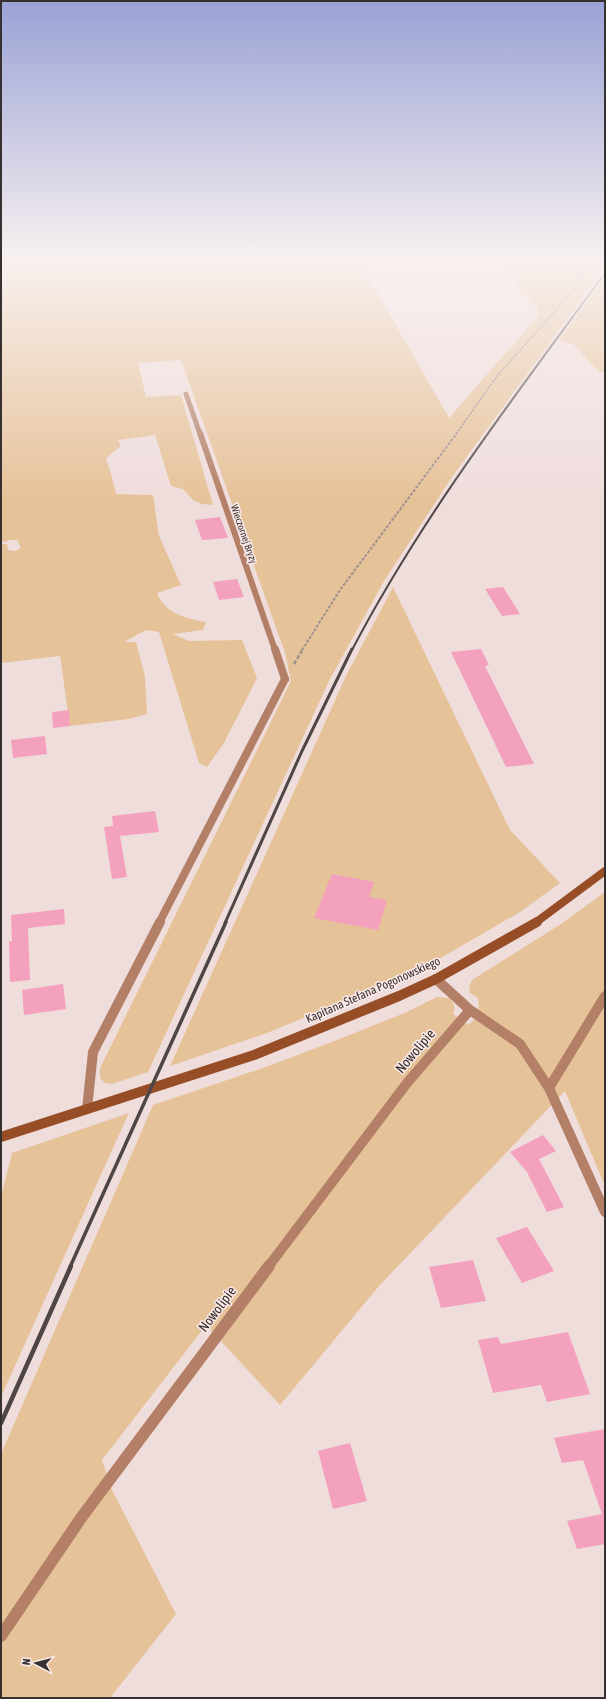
<svg xmlns="http://www.w3.org/2000/svg" width="606" height="1699" viewBox="0 0 606 1699" font-family="'Asap Condensed',sans-serif">
<rect width="100%" height="100%" fill="#efdddc"/>
<path fill="#e6c299" d="M1 262H360L449 418 538 316 537 307 522 294 511 270 502 262H605V267L452 477 384 581 330 679 148 1072 112 1084 105 1083 100 1078V1068L291 681 285 653 181 360 138 363 146 397 181 395 213 505 202 504 193 500 183 489 171 486 155 435 118 440 121 446 106 458 112 477 116 494 153 495 159 536 181 585 157 593C164 613 187 619 206 622L203 630 173 634 189 641 242 640 257 678 224 743 207 767 199 763 159 632 146 630 124 642H136L145 676 147 714 129 719 70 726 60 656 1 663V544H7L8 550 15 551 21 548 17 540H10L6 542 1 541Z
M605 278V372H599L574 345 559 340Z
M393 587 510 830 560 883 520 912 439 959 389 982 267 1033 170 1066 347 674Z
M605 892V1186L565 1091 379 1286 280 1405 206 1325 102 1460 112 1490 176 1614 110 1698H1V1454L153 1105 263 1068 337 1040 407 1012 437 997 449 998C454 1003 456 1007 453 1014L468 1025C478 1017 480 1011 478 998L470 993 469 987 472 980 561 924Z
M129 1113 127 1117 1 1397V1197L12 1153Z"/>
<path fill="#f4a1bd" d="M220 517 228 538 202 540 195 520Z
M237 579 244 597 219 600 213 582Z
M503 587 520 614 502 616 485 589Z
M481 649 489 665 485 666 534 764 506 767 451 652Z
M69 710 70 726 53 728 52 712Z
M45 736 47 754 13 758 11 740Z
M155 811 159 832 120 836 127 877 112 879 104 827 113 826 112 816Z
M332 874 374 882 369 897 387 900 378 930 314 918Z
M64 909 65 924 28 928 30 980 10 982 9 941H12L11 915Z
M63 984 66 1009 24 1015 22 990Z
M543 1135 556 1151 539 1159 564 1207 547 1212 527 1172 510 1152Z
M527 1227 554 1271 522 1283 496 1238Z
M473 1260 486 1301 441 1308 429 1267Z
M568 1332 590 1394 547 1402 541 1385 493 1393 478 1340 498 1337 501 1344Z
M605 1429V1544L577 1549 567 1521 602 1514 583 1460 562 1463 554 1438Z
M350 1443 367 1501 333 1509 318 1451Z"/>
<g fill="none" stroke-linecap="round" stroke-linejoin="round">
<path stroke="#9d908f" stroke-width="1.5" stroke-dasharray="2.5 1" stroke-linecap="butt" d="M456 434 497 376 571 293 592 262"/>
<path stroke="#9d908f" stroke-width="2" stroke-dasharray="3 1.5" stroke-linecap="butt" d="M302 650 340 590 457 433"/>
<path stroke="#9d908f" stroke-width="2.5" stroke-dasharray="4 2" stroke-linecap="butt" d="M294 664 303 649"/>
<path stroke="#b38067" stroke-width="5" d="M186 394 200 434"/>
<path stroke="#b38067" stroke-width="6" d="M200 433 275 650"/>
<path stroke="#b38067" stroke-width="8" d="M275 649 285 679"/>
<path stroke="#b38067" stroke-width="10" d="M549 1088 605 996"/>
<path stroke="#b38067" stroke-width="8" d="M159 923 285 679"/>
<path stroke="#b38067" stroke-width="10" d="M436 979 470 1010 520 1044 549 1088 605 1212
M87 1109 93 1052 160 922
M268 1267 407 1083 470 1010"/>
<path stroke="#b38067" stroke-width="12" d="M1 1636 81 1518 269 1266"/>
<path stroke="#974e27" stroke-width="8" d="M535 923 605 871"/>
<path stroke="#974e27" stroke-width="10" d="M1 1137 254 1055 399 996 436 979 537 922"/>
<path stroke="#4e4646" stroke-width="2" d="M352 650C422 516 515 396 605 273"/>
<path stroke="#4e4646" stroke-width="3" d="M225 923 302 751 352 649"/>
<path stroke="#4e4646" stroke-width="3.5" d="M70 1267 226 922"/>
<path stroke="#4e4646" stroke-width="4.5" d="M1 1423 71 1266"/>
</g>
<linearGradient id="sky" x2="0" y2="1"><stop stop-color="#9aa2d6"/><stop offset="0.52" stop-color="#f8f0ef"/><stop offset="1" stop-color="#f8f0ef" stop-opacity="0"/></linearGradient>
<rect width="606" height="500" fill="url(#sky)"/>
<g text-anchor="middle" dominant-baseline="central" stroke-width="3" stroke-linejoin="round" paint-order="stroke">
<g font-size="10" fill="#373030" stroke="#fceae9">
<text transform="translate(244 534) rotate(71)">Wieczornej Bryzy</text>
</g>
<g font-size="12" fill="#373030" stroke="#fceae9">
<text transform="translate(373 990) rotate(-24)">Kapitana Stefana Pogonowskiego</text>
</g>
<g font-size="14" fill="#373030" stroke="#fceae9">
<text transform="translate(415 1051) rotate(-50)">Nowolipie</text>
<text transform="translate(217 1309) rotate(-53)">Nowolipie</text>
</g>
</g>
<rect width="606" height="1699" fill="none" stroke="#373030" stroke-width="4"/>
<g transform="translate(36 1663) rotate(277)" stroke="#fceae9" stroke-width="3" paint-order="stroke">
<path d="M0-3L7 15L0 10L-7 15Z" fill="#373030"/>
<text y="-6" font-size="11" font-weight="bold" text-anchor="middle" fill="#373030">N</text>
</g>
</svg>
